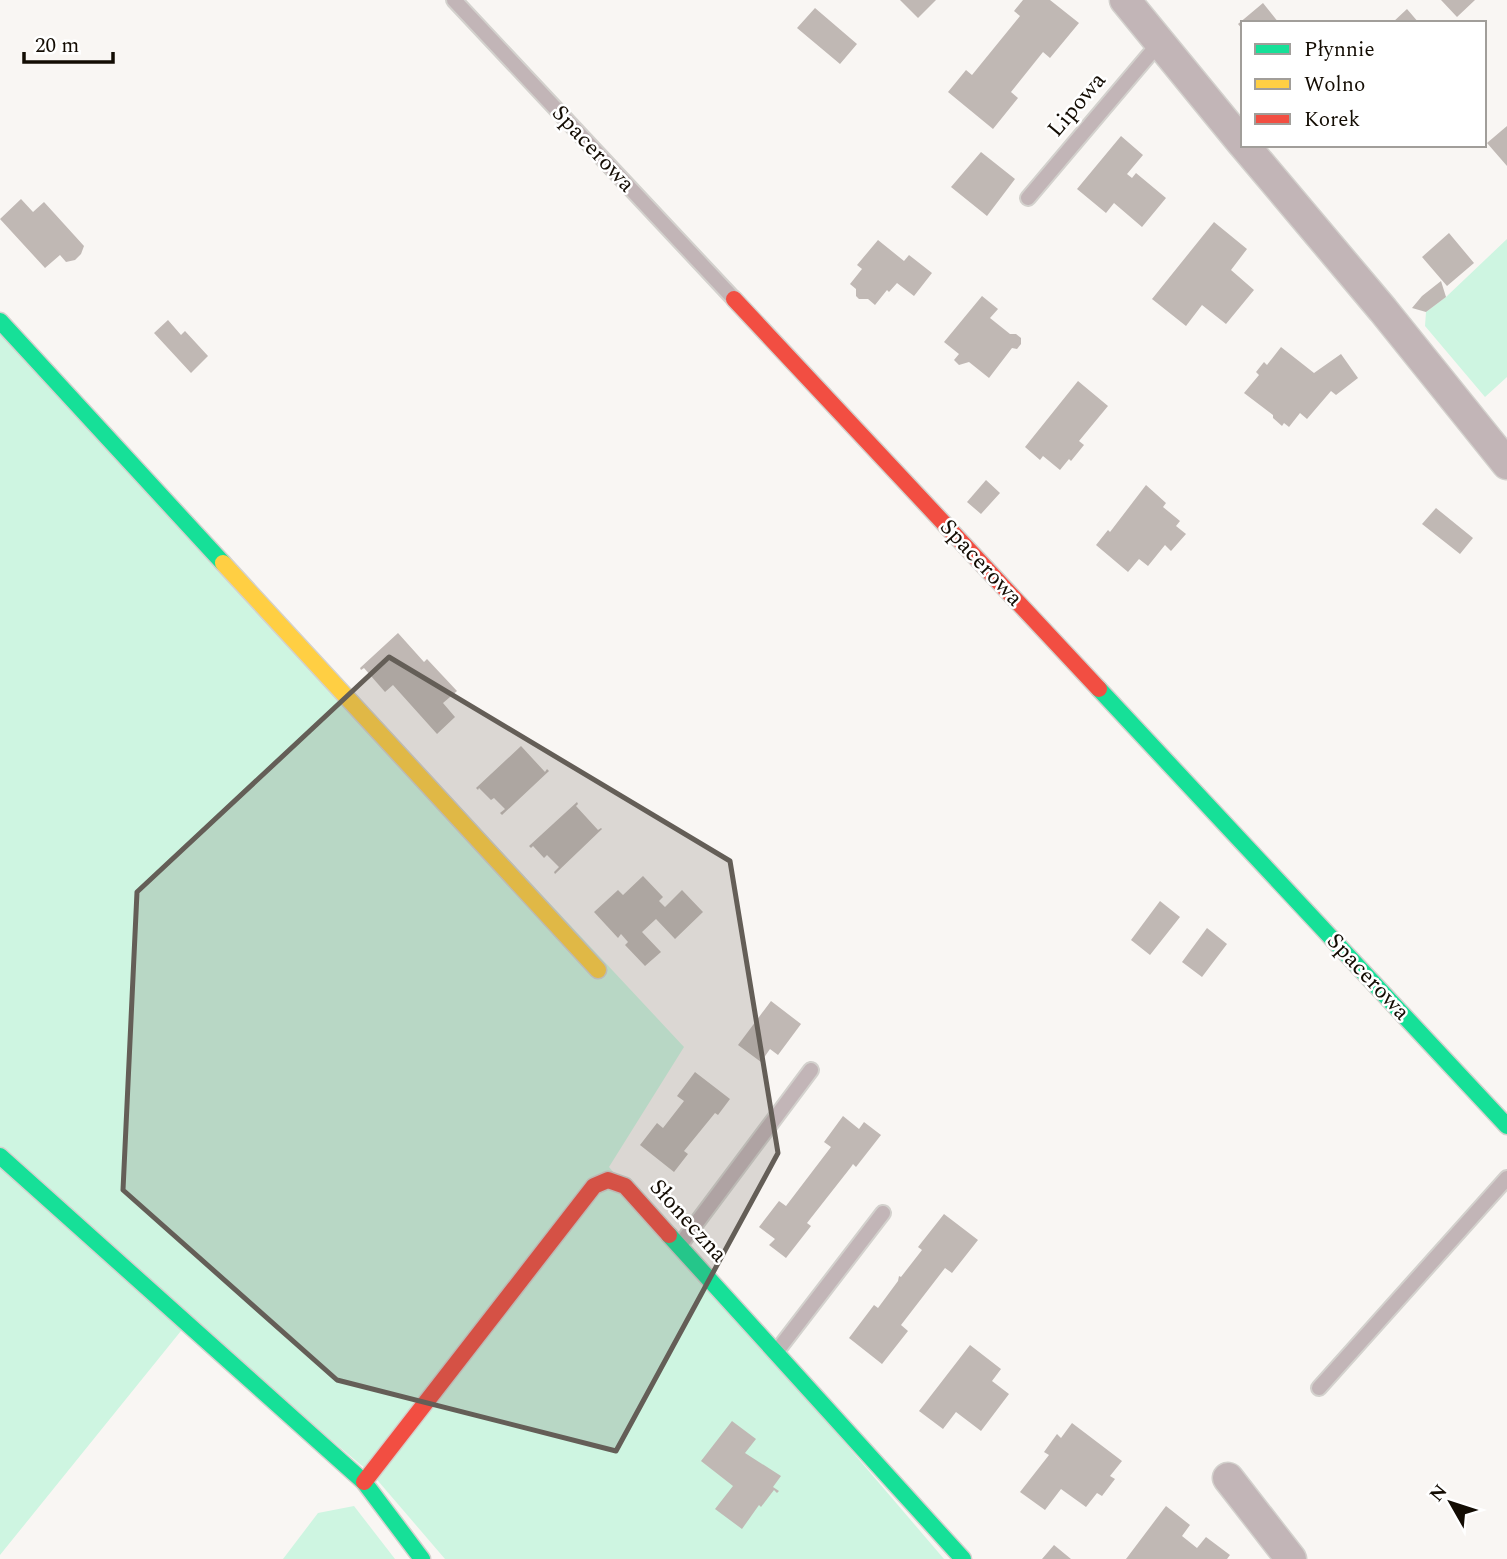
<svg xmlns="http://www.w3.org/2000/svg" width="1507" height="1559" viewBox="0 0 1507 1559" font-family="Spectral,serif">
<rect width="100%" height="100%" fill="#f9f6f3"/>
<path fill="#cef5e1" d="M1507 239V377L1485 397 1425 326 1426 312 1446 297Z
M0 314 684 1047 609 1167 944 1559H445L373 1475 189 1321 0 1555Z
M354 1506 395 1559H283L318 1513Z"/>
<path fill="#c0b8b4" d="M900 0H936L918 18Z
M1023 0H1050L1079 23 1050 58 1043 52 1011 92 1018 98 993 129 948 92 966 70 972 75 1020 16 1014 11Z
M1441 0H1475L1457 17Z
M1263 3 1279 23H1243V30L1238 24Z
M815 8 857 44 840 64 797 28Z
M1407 9 1419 23H1392Z
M1507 126V166L1487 143Z
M1121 136 1143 155 1127 174 1132 178 1136 173 1166 198 1142 227 1114 203 1106 213 1077 189Z
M981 152 1015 179 987 216 951 187Z
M21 199 33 212 44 202 84 246 81 254 75 260 66 262 60 255 45 268 0 219Z
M1214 222 1247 249 1231 270 1254 290 1226 324 1202 305 1186 326 1152 299Z
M1449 233 1474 263 1447 286 1422 257Z
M878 240 904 261 909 255 932 273 914 296 897 283 889 292 887 290 875 305 868 299H859L856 296V289L850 284 862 269 857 265Z
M1441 281 1446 297 1426 312 1412 308 1422 296Z
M982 296 998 309 990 318 1010 334H1016L1021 338V344L1017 349 1012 348 989 378 969 362 959 365 954 360 959 354 944 342Z
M168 320 181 335 185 331 208 356 191 373 154 333Z
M1281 347 1314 373 1341 354 1358 378 1336 395 1331 391 1307 419 1300 413 1289 427 1284 423 1282 426 1273 418V415L1244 393 1259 375 1256 372 1264 362 1267 365Z
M1078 381 1108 406 1079 441 1084 445 1071 461 1069 459 1060 470 1043 456 1040 460 1025 447Z
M986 480 1000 493 981 514 967 502Z
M1146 485 1166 503 1163 507 1180 521 1176 526 1186 534 1171 551 1165 545 1148 566 1139 559 1128 572 1096 545 1108 530 1110 532Z
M1436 508 1473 538 1460 554 1422 524Z
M398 633 424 662 427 659 457 691 443 703 455 717 437 734 393 685 385 692 364 668 361 670 360 668Z
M521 746 545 772 547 769 549 771 502 815 500 813 505 809 494 798 491 800 479 788 478 790 476 788Z
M577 802 578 804 576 806 598 830 601 828 602 829 555 874 554 872 559 867 547 855 544 858 533 846 531 848 529 846Z
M643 876 663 897 659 901 665 907 682 890 703 912 675 939 656 919 642 932 661 952 645 966 625 945 628 942 621 934 618 938 594 912 618 890 623 895Z
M1160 901 1180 917 1150 955 1131 940Z
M1207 928 1227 944 1202 977 1182 962Z
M771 1001 801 1024 778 1055 770 1049 761 1062 738 1045Z
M695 1072 730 1099 718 1115 715 1113 684 1151 688 1154 674 1172 640 1145 657 1123 663 1128 684 1101 677 1096Z
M843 1116 859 1129 864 1122 881 1135 856 1167 853 1164 851 1167 807 1223 811 1226 786 1258 769 1245 775 1239 759 1227 779 1201 786 1206 831 1147 824 1142Z
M944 1214 978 1240 952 1273 945 1268 901 1325 908 1331 882 1364 849 1338 874 1305 878 1308 898 1281 899 1276 901 1277 922 1250 918 1247Z
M970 1345 1001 1369 992 1381 1009 1394 981 1431 956 1412 943 1429 919 1411Z
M732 1421 756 1439 745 1453 781 1476 773 1487 779 1491 777 1493 774 1490 761 1507 759 1505 742 1529 715 1509 733 1486 701 1461Z
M1072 1423 1122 1461 1110 1476 1115 1479 1102 1496 1097 1493 1086 1507 1061 1489 1045 1510 1020 1492 1049 1455 1044 1452 1057 1434 1061 1438Z
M1166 1506 1190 1525 1182 1536 1197 1548 1206 1537 1230 1555 1227 1559H1126Z
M1054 1545 1071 1559H1042Z"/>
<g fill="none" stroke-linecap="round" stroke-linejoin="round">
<g stroke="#d3d1cd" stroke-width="18">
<path id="lane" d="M454 0 733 298
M1028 198 1160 42
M680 1245 811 1070
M777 1351 883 1213
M1319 1388 1507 1178"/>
</g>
<g stroke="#d3d1cd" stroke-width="33">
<path id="street" d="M1125 0 1243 144
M1244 145 1383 310 1507 464
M1228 1478 1291 1559"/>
</g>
<g stroke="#d3d1cd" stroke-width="19">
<path id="fast" d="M0 321 223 563
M1099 689 1507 1126
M0 1156 364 1482 422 1559
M669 1235 963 1559"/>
</g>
<g stroke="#d3d1cd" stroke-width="19">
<path id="slow" d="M223 563 598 970"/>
</g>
<g stroke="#d3d1cd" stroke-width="19">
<path id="jam" d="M734 299 1099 689
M364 1482 594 1186 608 1180 625 1186 669 1235"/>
</g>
<use href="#lane" stroke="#c2b5b7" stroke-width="14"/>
<use href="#street" stroke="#c2b5b7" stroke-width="30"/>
<use href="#fast" stroke="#16e098" stroke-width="16"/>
<use href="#slow" stroke="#ffcf43" stroke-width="16"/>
<use href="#jam" stroke="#f24e42" stroke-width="16"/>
</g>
<path fill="#645e57" fill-opacity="0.2" stroke="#645e57" stroke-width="5" stroke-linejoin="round" d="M389 657 730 861 778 1153 616 1451 337 1380 123 1190 137 892Z"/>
<g text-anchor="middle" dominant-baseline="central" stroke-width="5" stroke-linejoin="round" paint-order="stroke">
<g font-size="23" fill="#130c03" stroke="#fff">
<text transform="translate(1077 105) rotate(-50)">Lipowa</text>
<text transform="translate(593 149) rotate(47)">Spacerowa</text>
<text transform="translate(981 563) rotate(47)">Spacerowa</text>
<text transform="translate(1368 977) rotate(47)">Spacerowa</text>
<text transform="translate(688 1221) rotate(48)">Słoneczna</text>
</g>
</g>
<rect x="1241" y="21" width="245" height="126" fill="#ffffff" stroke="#a19e9a" stroke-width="2"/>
<rect x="1255" y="44" width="35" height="10" fill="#16e098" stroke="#a19e9a" stroke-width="2"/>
<text x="1304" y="56" font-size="21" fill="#130c03">Płynnie</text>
<rect x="1255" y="79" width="35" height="10" fill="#ffcf43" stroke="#a19e9a" stroke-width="2"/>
<text x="1304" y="91" font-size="21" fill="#130c03">Wolno</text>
<rect x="1255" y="114" width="35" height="10" fill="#f24e42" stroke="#a19e9a" stroke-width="2"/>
<text x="1304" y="126" font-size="21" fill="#130c03">Korek</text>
<g transform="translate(1451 1503) rotate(309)" stroke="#ffffff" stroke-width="5" paint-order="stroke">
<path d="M0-5L12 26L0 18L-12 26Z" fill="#130c03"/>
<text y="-10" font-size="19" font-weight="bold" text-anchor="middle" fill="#130c03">N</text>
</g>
<path d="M24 52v10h89v-10" fill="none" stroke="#130c03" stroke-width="3.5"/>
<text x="35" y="52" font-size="21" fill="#130c03" stroke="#ffffff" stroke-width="5" paint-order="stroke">20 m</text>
</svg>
